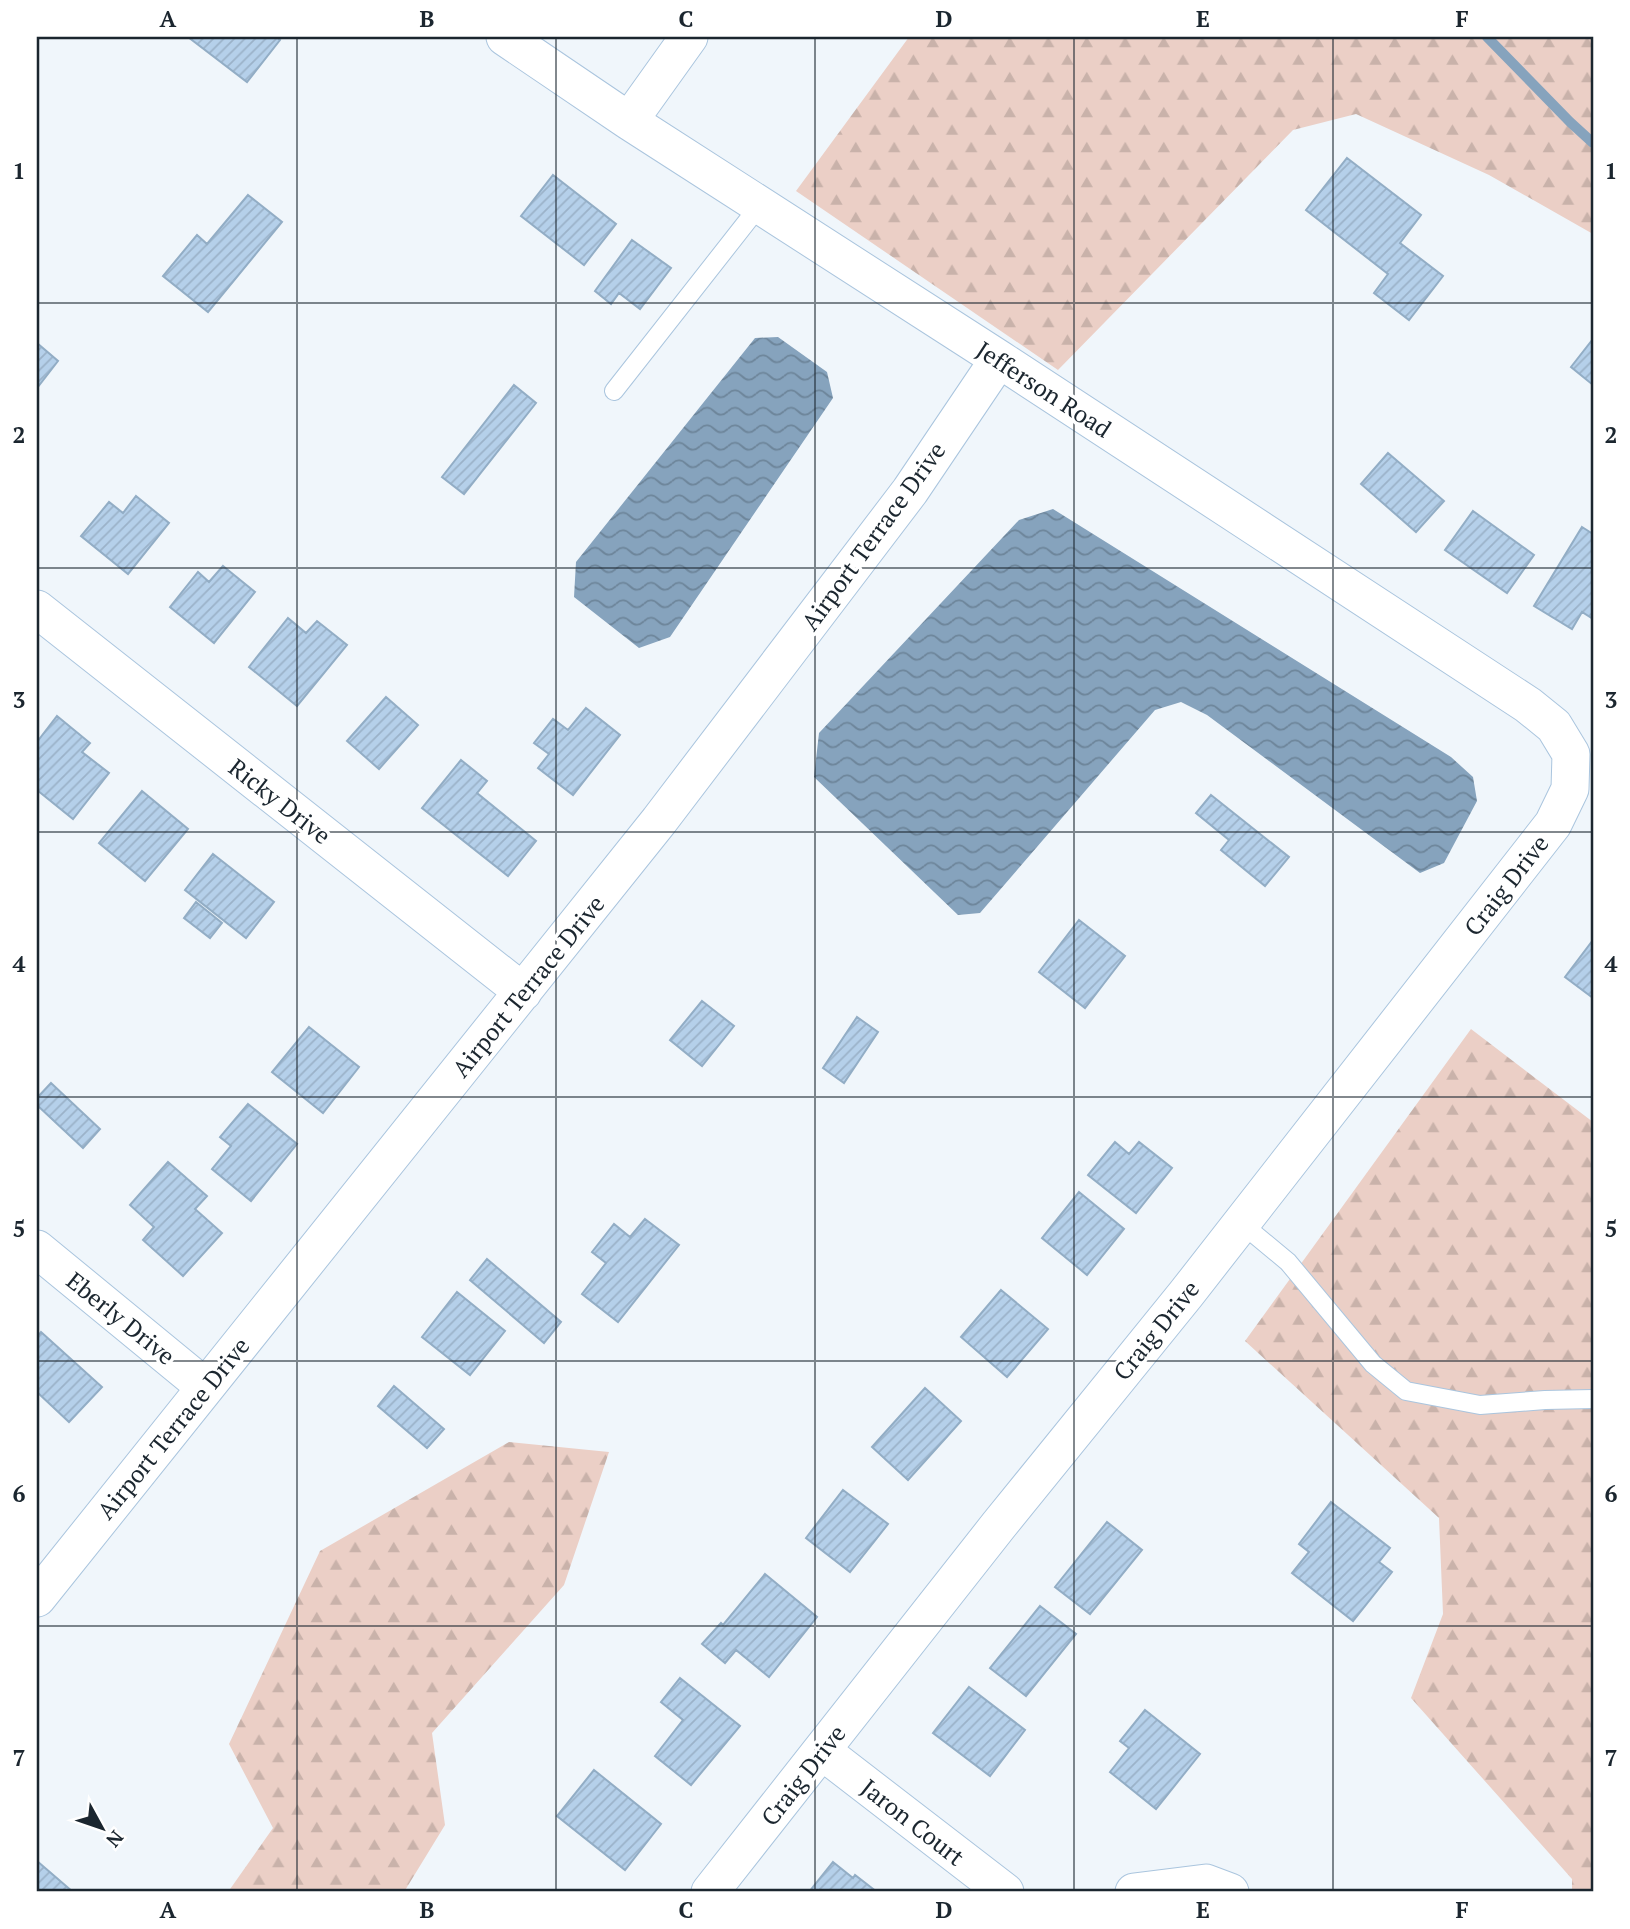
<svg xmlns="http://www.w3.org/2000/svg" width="1630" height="1929" viewBox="0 0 1630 1929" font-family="'PT Serif',serif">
<defs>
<pattern id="forest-firs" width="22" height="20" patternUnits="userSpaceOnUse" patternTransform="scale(1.75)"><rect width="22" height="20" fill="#ebcfc6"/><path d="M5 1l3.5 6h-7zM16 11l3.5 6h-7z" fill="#c9b2aa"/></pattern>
<pattern id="water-waves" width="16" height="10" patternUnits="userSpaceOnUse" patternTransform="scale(1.75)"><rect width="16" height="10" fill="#86a3bd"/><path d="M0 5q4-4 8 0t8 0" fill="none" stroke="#6d859a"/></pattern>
<pattern id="building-hatch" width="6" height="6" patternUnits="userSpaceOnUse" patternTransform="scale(1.75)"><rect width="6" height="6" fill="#b5d0ea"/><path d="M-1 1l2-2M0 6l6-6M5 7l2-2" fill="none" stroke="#9bb2c9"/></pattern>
</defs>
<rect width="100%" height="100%" fill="#f0f6fb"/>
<path fill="url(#forest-firs)" d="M909 37H1593V234L1489 175 1356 114 1293 130 1058 370 796 191Z
M1471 1029 1593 1122V1892H1572V1879L1411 1698 1443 1614 1439 1518 1245 1341Z
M509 1442 609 1452 564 1585 432 1733 445 1825 404 1892H228L273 1828 229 1744 320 1551Z"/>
<path fill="url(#water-waves)" d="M778 337 827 372 833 398 670 637 639 648 574 597 576 562 755 338Z
M1053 509 1451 757 1473 777 1477 801 1444 863 1420 873 1207 715 1181 702 1155 710 980 913 958 915 814 777 819 733 1019 520Z"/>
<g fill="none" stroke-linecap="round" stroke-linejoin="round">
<path stroke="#86a3bd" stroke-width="10" d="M1487 37 1570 122 1593 143"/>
</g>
<path fill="url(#building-hatch)" stroke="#92adc5" stroke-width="2" d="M188 37H276L280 40 247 82Z
M1347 158 1421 215 1400 243 1443 276 1409 320 1374 293 1388 274 1306 210Z
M553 175 616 224 584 265 521 216Z
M248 195 282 222 208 312 163 276 197 235 207 244Z
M632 240 671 268 640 309 619 293 611 304 595 291Z
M1593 339V385L1571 367Z
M37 343 58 361 37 388Z
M514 385 536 403 464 494 442 477Z
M1388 453 1444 501 1416 532 1361 484Z
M136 496 169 523 128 574 81 536 109 502 123 513Z
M1473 511 1534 555 1507 593 1445 550Z
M1582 527 1593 534V619L1582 612 1572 629 1534 606Z
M223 566 255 592 214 643 170 607 198 572 209 582Z
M288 618 306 633 317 621 347 645 297 706 249 667Z
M386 697 418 725 379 769 347 741Z
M586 708 620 735 573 795 538 768 549 754 534 743 553 719 568 730Z
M57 716 90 743 82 752 109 773 73 819 37 790V742Z
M461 760 487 781 477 793 536 841 508 876 422 808Z
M142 791 188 829 145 881 99 843Z
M1211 795 1289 857 1265 886 1221 850 1229 840 1196 813Z
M213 854 274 902 246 938 185 890Z
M196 902 222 923 210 938 184 918Z
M1079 920 1125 956 1085 1008 1039 972Z
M1593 940V998L1565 977Z
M702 1001 734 1026 702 1066 670 1040Z
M857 1017 878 1032 844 1083 823 1068Z
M309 1027 359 1067 323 1113 272 1072Z
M51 1083 100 1129 83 1148 37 1105V1098Z
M248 1104 297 1144 251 1201 212 1169 231 1146 220 1137Z
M1115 1142 1129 1154 1139 1142 1172 1168 1136 1213 1088 1175Z
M168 1162 207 1196 195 1209 222 1233 183 1276 143 1240 154 1227 130 1205Z
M1079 1192 1124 1229 1087 1275 1042 1238Z
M645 1219 679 1245 618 1322 582 1294 606 1263 592 1252 614 1224 630 1237Z
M487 1259 561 1322 544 1343 470 1280Z
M1001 1290 1048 1329 1007 1377 961 1337Z
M457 1292 505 1331 470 1375 422 1337Z
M41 1332 102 1387 69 1422 37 1392V1337Z
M394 1386 444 1429 427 1448 378 1406Z
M925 1388 961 1421 908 1480 872 1447Z
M843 1490 888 1524 850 1572 806 1538Z
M1331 1502 1390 1548 1379 1562 1392 1572 1353 1621 1292 1573 1309 1552 1299 1544Z
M1107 1522 1142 1550 1090 1614 1055 1587Z
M765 1574 817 1617 769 1677 736 1650 725 1663 702 1644 721 1623 723 1625Z
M1040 1606 1076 1634 1026 1696 990 1668Z
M680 1678 740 1726 691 1785 655 1756 683 1720 661 1702Z
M969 1687 1025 1730 990 1776 933 1733Z
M1145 1710 1200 1754 1156 1809 1110 1772 1129 1748 1120 1741Z
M594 1770 661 1824 625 1870 557 1816Z
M37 1861 73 1892H37Z
M833 1862 853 1878 855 1875 877 1892H809Z"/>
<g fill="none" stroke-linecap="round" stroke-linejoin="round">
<g stroke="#aac5de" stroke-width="20">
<path id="service" d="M614 391 760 205
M1241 1223 1288 1262 1373 1364 1406 1391 1480 1405 1545 1400 1593 1399"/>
</g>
<g stroke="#aac5de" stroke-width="39">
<path id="minor" d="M505 37 629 121 999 359 1528 705 1554 726 1571 754 1570 789 1553 824 1186 1294 998 1526 710 1892
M629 121 689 37
M37 609 523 992
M37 1249 205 1387
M37 1598 659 821 910 491 999 359
M822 1751 1005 1892
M1134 1892 1206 1883 1230 1892"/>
</g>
<use href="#service" stroke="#fff" stroke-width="18"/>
<use href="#minor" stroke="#fff" stroke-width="37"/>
</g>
<path fill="none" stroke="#1b262f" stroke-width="2" stroke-opacity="0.55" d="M297 37V1892M556 37V1892M815 37V1892M1074 37V1892M1333 37V1892M37 303H1593M37 568H1593M37 832H1593M37 1097H1593M37 1361H1593M37 1626H1593"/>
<g text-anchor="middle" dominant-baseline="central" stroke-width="7" stroke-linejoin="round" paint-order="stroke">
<g font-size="24" fill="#1b262f" stroke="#fff">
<text transform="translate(1044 389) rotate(33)">Jefferson Road</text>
<text transform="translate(873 536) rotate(-54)">Airport Terrace Drive</text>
<text transform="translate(280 801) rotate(38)">Ricky Drive</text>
<text transform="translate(1506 885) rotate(-52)">Craig Drive</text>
<text transform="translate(528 986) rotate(-51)">Airport Terrace Drive</text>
<text transform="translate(121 1318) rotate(39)">Eberly Drive</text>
<text transform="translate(1156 1330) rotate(-51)">Craig Drive</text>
<text transform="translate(173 1428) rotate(-51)">Airport Terrace Drive</text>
<text transform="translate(803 1775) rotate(-52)">Craig Drive</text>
<text transform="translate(913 1822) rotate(38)">Jaron Court</text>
</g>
</g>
<rect width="1630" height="1929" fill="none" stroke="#ffffff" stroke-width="77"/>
<g transform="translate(102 1828) rotate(130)" stroke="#ffffff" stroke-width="5" paint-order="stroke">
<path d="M0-5L12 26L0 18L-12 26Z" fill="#1b262f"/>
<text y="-10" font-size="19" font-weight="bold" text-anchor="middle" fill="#1b262f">N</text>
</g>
<rect x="38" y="38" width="1554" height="1852" fill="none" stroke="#1b262f" stroke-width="2.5"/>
<g font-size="23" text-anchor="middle" font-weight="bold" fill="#1b262f">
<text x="168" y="27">A</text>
<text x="427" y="27">B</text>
<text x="686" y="27">C</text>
<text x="944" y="27">D</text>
<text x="1203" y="27">E</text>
<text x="1462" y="27">F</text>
<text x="19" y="179">1</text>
<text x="1611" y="179">1</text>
<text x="19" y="443">2</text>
<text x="1611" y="443">2</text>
<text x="19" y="708">3</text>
<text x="1611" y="708">3</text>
<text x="19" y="972">4</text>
<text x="1611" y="972">4</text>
<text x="19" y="1237">5</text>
<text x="1611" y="1237">5</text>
<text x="19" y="1502">6</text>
<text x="1611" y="1502">6</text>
<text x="19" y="1766">7</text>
<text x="1611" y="1766">7</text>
<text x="168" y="1918">A</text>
<text x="427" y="1918">B</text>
<text x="686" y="1918">C</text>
<text x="944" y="1918">D</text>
<text x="1203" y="1918">E</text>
<text x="1462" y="1918">F</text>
</g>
</svg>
